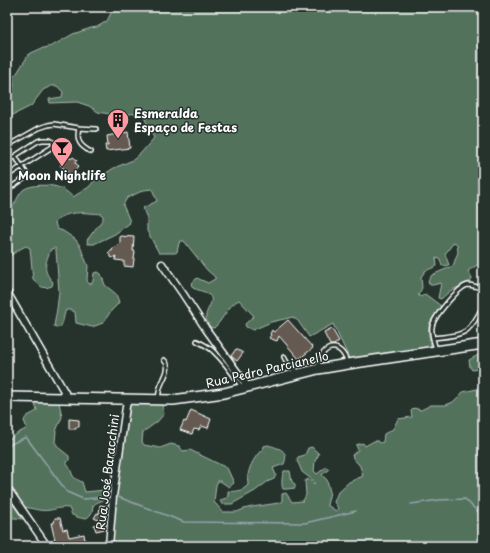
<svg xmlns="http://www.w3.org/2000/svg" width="490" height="553" viewBox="0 0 490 553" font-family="'Playpen Sans',sans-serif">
<rect width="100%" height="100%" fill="#26332d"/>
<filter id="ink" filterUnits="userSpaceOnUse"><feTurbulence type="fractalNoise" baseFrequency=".025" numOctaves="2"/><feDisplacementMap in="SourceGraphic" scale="8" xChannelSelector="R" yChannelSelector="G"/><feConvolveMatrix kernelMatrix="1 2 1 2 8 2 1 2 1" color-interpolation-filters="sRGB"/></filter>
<g filter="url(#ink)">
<path fill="#52725c" stroke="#a8b8ae" d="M114 7H483V261L468 271 472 278 471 281 450 291 441 299 438 298 441 283 433 285H430L428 281 432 275 453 266 458 252 457 244 454 242 445 254 449 265 442 266 440 259 436 258 437 266 425 271 421 277 422 288 418 295 421 297 425 294 441 306C427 326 426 325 432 349L350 360 333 324 309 337 298 321 293 317 271 322 253 330 246 327 245 324 254 316 239 300C228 305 223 320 214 328L210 327C208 323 205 320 206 315 207 308 216 300 208 294 204 291 197 290 193 288L191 284 197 278 208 283 215 279V277L207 270 184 241H181L179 243 177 252 175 253H159L147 231V219L143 208 157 201 152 189 144 190 127 198 123 205 129 219 130 223 115 234 94 244H88L87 240 103 219V216L101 214C87 213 65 209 55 223L57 229 63 231 72 237 76 240 80 246 88 266 87 280 88 283 91 284 93 281 94 273 98 272 101 274 105 285 116 294 119 302 117 305 111 311 103 323 92 327 76 323 75 312 71 310H66C63 316 64 324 59 328L54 326 57 309 59 292 56 250 55 248 51 249C45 263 42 271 53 282L52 286C42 290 40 286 33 279L30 248 26 246 20 249 7 258V213C15 208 16 197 23 190 30 184 52 184 60 188 65 189 69 194 73 197L89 187 94 181 98 178 114 168 133 160 141 153 154 138 142 113 116 115 98 112 89 106 77 102 50 103 49 99 62 97 63 92 57 86H51L43 90 31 106 7 118V101L10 98 14 85 13 82V77L17 73 29 54 40 49 52 46 73 34 91 28 97 27 107 21Z
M482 353 483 546H437L433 545V546H352L349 545 347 546H321L317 544 307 545 305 546H110L128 407 131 403 162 404 164 414 157 422 143 432 142 442 144 445 160 448 171 444 179 446 183 451 190 450 227 468 234 483 229 487 220 481H218L216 485 214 502 223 512H237L244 509 252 507 279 503 282 501V494L286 493 292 502 303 501 306 495 305 481 308 479 314 484V481L302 472 297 460 298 457 305 455 308 448 312 447 319 454 315 461 314 471 317 474 326 467 329 469 322 475 327 480 330 492 327 505 336 511 338 508 334 502 338 492 349 482 363 476 360 466 353 458 352 455 358 450 356 445 363 443 365 446 374 441H378L380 443 383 442 384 434 393 429 398 419 412 417 411 411 414 408 421 410 431 405H446L453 402 463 392 477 389C482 382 482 377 479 369L472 370 470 367 469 360Z
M33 400 59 402 62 417 56 431 55 442 59 448 69 456V460L66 463C75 473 68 476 82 482L85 492 105 490V500C101 501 96 502 93 506 92 508 93 510 92 512 87 522 80 518 72 515L69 508C60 507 57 509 50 510 41 512 32 508 24 507L7 481V441C10 439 12 437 15 435 19 432 23 431 27 428L24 421C26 414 33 415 37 410Z
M268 445C278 448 290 450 284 464L273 468 276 475 274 479 267 482 255 491 232 504H222L220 501 223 499 227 498 228 495V491C235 492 243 491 248 485 248 482 247 478 248 475 249 467 256 454 263 449L264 446Z
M284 471H290L292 482 295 484V488L287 489H283C281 485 282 475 284 471Z
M7 496 23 519 7 517Z"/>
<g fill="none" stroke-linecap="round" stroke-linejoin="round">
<path stroke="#93a4aa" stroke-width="1.5" d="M7 446 26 437 67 492 83 499 108 497
M118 497 184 522 305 523 356 511
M411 504 439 500 465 499 478 512H483"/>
</g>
<path fill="#655a51" stroke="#fff" d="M128 132 130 148 106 151 105 145H108L107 136Z
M68 156 71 159 73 157 77 160 75 163 79 166 71 175 60 165Z
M120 236 134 237 133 251H135L133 267 124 266V261L115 260 116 256 112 258 108 253 113 250 112 249 120 244Z
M288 320 313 348 299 359 279 336 277 341 269 338 271 335 270 334 272 330 274 332Z
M332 329 339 341 334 345H330L324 333Z
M236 349 243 353 237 361 231 356Z
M191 410 211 419 208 428 201 426 199 430 194 429 192 434 180 430 184 421 186 422Z
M69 419 79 420V427H76V429H69Z
M100 505 107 506 106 513 105 512 98 524 104 523 105 529 96 531 94 525 97 524 98 520 94 518 97 513 99 514Z
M55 518H60L63 530 67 529 69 537 84 534 85 541 54 546 53 540H55L51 523H54Z"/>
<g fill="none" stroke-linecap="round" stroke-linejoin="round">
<g stroke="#fff" stroke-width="6">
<path id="lane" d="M79 128C76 141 80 146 91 152
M7 146 39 128 48 125 54 124 79 128 96 129
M7 161 15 156 28 176 7 190
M7 176 52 147 53 146V142L50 140H42L38 141 15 156
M433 338C442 337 461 336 467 330 474 324 479 314 483 306
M197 341C203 344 209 347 213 351 224 361 233 374 241 386
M436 349C434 343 431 335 432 327 433 318 458 287 468 285 472 285 477 287 481 288L483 291
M284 357 290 368 297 371
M318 369C319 347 339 338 347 362
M158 398C159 394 159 389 161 385 164 377 172 367 164 360"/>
</g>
<g stroke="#fff" stroke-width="9">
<path id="street" d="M162 264 183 294 206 329 248 387
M7 292 68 398
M7 488 47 546
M109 546 113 496 127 400"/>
</g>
<g stroke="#fff" stroke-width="12">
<path id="secondary" d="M7 397 173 400 224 393 318 369 348 364 483 344"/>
</g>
<use href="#lane" stroke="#26332d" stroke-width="3"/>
<use href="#street" stroke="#26332d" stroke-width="6"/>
<use href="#secondary" stroke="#26332d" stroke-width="9"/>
</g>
</g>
<defs>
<g id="building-pin" transform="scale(1.15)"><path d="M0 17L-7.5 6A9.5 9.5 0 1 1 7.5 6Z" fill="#ff9aa2" stroke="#26332d"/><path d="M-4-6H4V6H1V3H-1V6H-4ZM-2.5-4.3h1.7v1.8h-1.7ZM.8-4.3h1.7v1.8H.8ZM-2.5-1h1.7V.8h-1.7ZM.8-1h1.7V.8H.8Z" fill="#111"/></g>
<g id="bar-pin" transform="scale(1.15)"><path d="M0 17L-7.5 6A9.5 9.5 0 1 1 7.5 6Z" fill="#ff9aa2" stroke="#26332d"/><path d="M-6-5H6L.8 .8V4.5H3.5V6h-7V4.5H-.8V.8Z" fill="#111"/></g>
</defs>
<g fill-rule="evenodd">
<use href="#building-pin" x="118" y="120"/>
<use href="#bar-pin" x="62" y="148"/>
</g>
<g text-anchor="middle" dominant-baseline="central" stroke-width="3" stroke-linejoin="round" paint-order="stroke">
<g font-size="12" font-weight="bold" fill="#fff" stroke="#26332d" text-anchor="start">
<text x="134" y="113">Esmeralda<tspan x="134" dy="14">Espaço de Festas</tspan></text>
<text x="62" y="175" text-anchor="middle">Moon Nightlife</text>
</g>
<g font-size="12" fill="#fff" stroke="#26332d">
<text transform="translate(267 369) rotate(-13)">Rua Pedro Parcianello</text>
<text transform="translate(107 472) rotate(-83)">Rua José Baracchini</text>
</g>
</g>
<rect width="490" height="553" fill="none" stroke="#26332d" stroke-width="24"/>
<rect x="12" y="12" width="466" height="529" fill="none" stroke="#fff" stroke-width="1.5" filter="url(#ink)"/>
</svg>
